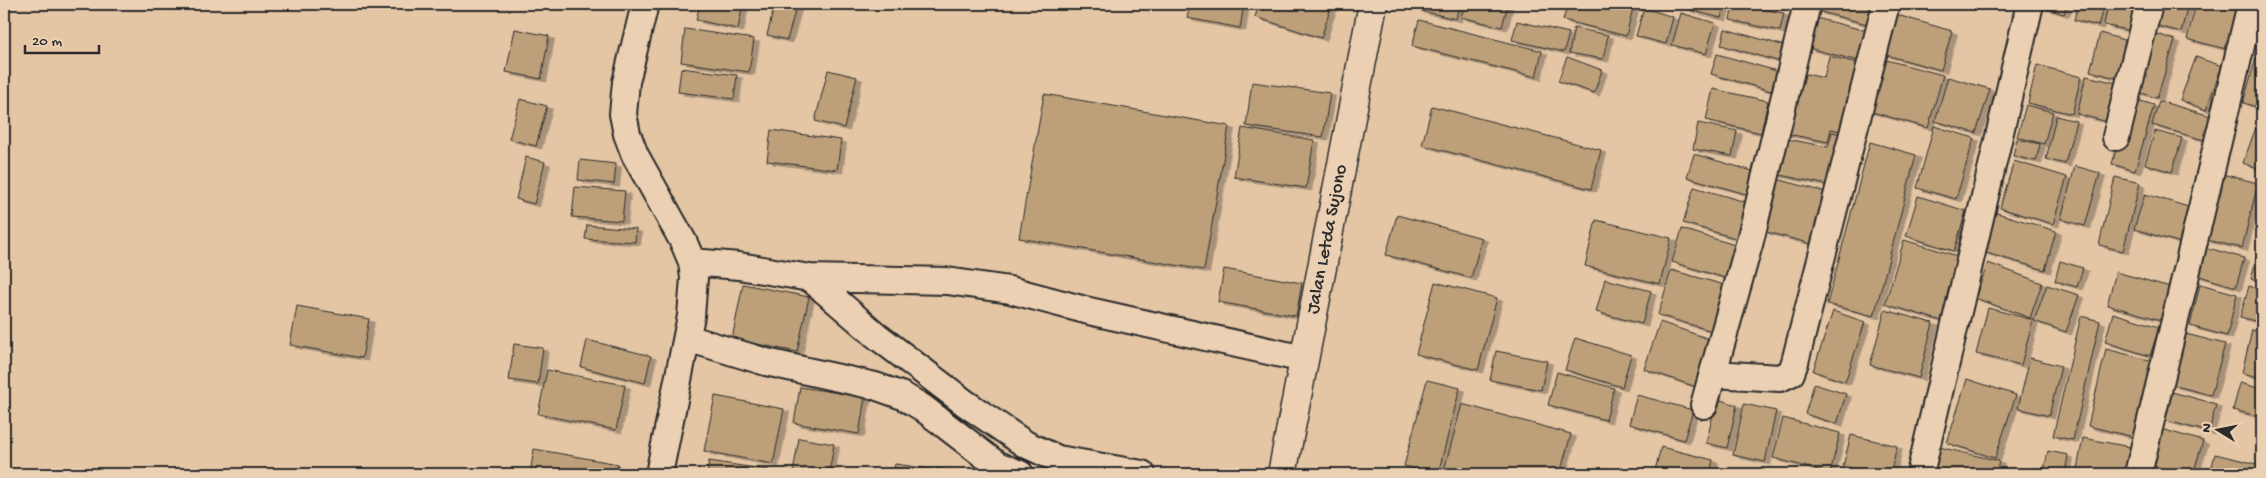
<svg xmlns="http://www.w3.org/2000/svg" width="2266" height="478" viewBox="0 0 2266 478" font-family="'Gochi Hand',sans-serif">
<defs>
<filter id="shadow"><feDropShadow dx="5.5" dy="3" stdDeviation="0" flood-color="#0004"/></filter>
</defs>
<rect width="100%" height="100%" fill="#e4c6a5"/>
<filter id="ink" filterUnits="userSpaceOnUse"><feTurbulence type="fractalNoise" baseFrequency=".02" numOctaves="2"/><feDisplacementMap in="SourceGraphic" scale="10" xChannelSelector="R" yChannelSelector="G"/><feConvolveMatrix kernelMatrix="1 2 1 2 8 2 1 2 1" color-interpolation-filters="sRGB"/></filter>
<g filter="url(#ink)">
<path fill="#bda079" stroke="#2b2b2b" filter="url(#shadow)" d="M700 4H743L738 29 696 20Z
M775 4H797L787 40 767 35Z
M1190 4H1244L1240 28 1187 18Z
M1259 4H1332L1321 38 1255 17Z
M1420 4H1459L1456 19 1418 10Z
M1465 4H1508L1502 27 1461 17Z
M1568 4H1634L1626 36 1563 20Z
M1687 4H1725L1721 18 1686 9Z
M1733 4 1784 13 1780 31 1730 20Z
M1819 4H1880L1874 26 1817 11Z
M2042 4H2067L2064 14 2041 7Z
M2078 4H2104L2098 26 2074 20Z
M2108 4H2141L2135 32 2104 25Z
M2159 4H2188L2181 32 2154 25Z
M2196 4H2212L2236 10 2226 49 2187 39Z
M1644 8 1673 17 1666 44 1636 36Z
M1681 13 1715 23 1706 54 1672 45Z
M1897 15 1952 31 1941 70 1886 55Z
M1816 18 1871 32 1863 62 1808 48Z
M1419 20 1542 51 1536 77 1412 46Z
M1517 21 1569 33 1564 52 1512 40Z
M1574 28 1608 35 1603 59 1569 53Z
M515 29 549 36 541 79 506 72Z
M685 29 754 39 749 72 681 62Z
M1725 29 1785 46 1781 62 1721 45Z
M2151 32 2175 40 2157 98 2132 90Z
M2100 33 2131 42 2120 79 2090 71Z
M1717 54 1777 71 1771 91 1711 74Z
M1829 56 1866 65 1851 133 1831 129 1828 142 1783 133 1797 72 1824 78Z
M1567 57 1602 70 1594 93 1558 81Z
M2196 57 2222 66 2206 110 2180 100Z
M1879 58 1943 75 1928 128 1865 110Z
M2256 58 2262 60 2261 108 2243 103Z
M2037 65 2081 77 2072 114 2028 103Z
M681 68 737 75 734 99 678 92Z
M828 70 857 77 844 128 815 121Z
M2086 76 2117 83 2108 122 2077 114Z
M1948 77 1990 89 1976 133 1935 121Z
M1252 82 1330 93 1323 137 1246 126Z
M1713 89 1768 101 1761 133 1706 120Z
M1044 94 1229 126 1204 270 1019 238Z
M2131 98 2154 105 2135 171 2112 164Z
M520 99 547 106 536 146 509 139Z
M2159 101 2211 116 2204 140 2152 125Z
M2026 105 2053 112 2044 144 2017 137Z
M1432 106 1601 150 1591 189 1422 145Z
M2262 111V171L2243 163Z
M2056 116 2076 121 2065 164 2046 159Z
M1698 123 1737 131 1732 156 1693 149Z
M1934 126 1974 138 1956 199 1917 188Z
M1242 128 1314 140 1306 188 1234 177Z
M771 130 841 140 837 170 767 161Z
M2155 131 2182 138 2172 172 2145 164Z
M1832 132 1848 136 1837 187 1775 174 1782 138 1828 147Z
M2017 139 2040 144 2036 161 2013 156Z
M1870 142 1916 155 1874 316 1827 304Z
M1694 154 1756 172 1749 195 1687 177Z
M526 157 545 162 534 204 516 199Z
M580 160 616 164 614 184 578 180Z
M2014 161 2067 177 2053 224 2000 208Z
M2075 166 2100 173 2085 226 2061 219Z
M2222 174 2258 183 2242 248 2206 240Z
M2115 177 2140 183 2123 251 2099 245Z
M1777 179 1829 193 1816 245 1763 231Z
M575 187 625 191 622 221 572 217Z
M1694 187 1749 203 1739 239 1683 223Z
M2145 194 2195 209 2184 244 2134 229Z
M1918 196 1966 211 1954 251 1906 236Z
M1994 212 2056 231 2045 270 1983 252Z
M1397 215 1482 238 1471 278 1386 255Z
M1596 220 1671 238 1660 284 1585 266Z
M587 225 636 229 635 242 585 239Z
M1682 229 1745 248 1735 281 1672 262Z
M1904 240 1961 257 1942 321 1885 304Z
M2204 247 2244 258 2236 287 2196 275Z
M2258 251 2262 252V282L2251 279Z
M2060 261 2083 268 2077 287 2055 281Z
M1988 263 2042 283 2030 318 1975 298Z
M1224 269 1302 283 1296 316 1218 302Z
M1671 270 1732 287 1719 333 1658 315Z
M2116 272 2174 288 2165 321 2107 305Z
M1605 279 1651 291 1642 324 1596 312Z
M1435 282 1497 298 1478 370 1416 354Z
M743 284 809 297 797 352 732 339Z
M2200 284 2237 294 2227 336 2190 326Z
M2047 285 2079 295 2066 332 2034 321Z
M2249 286 2262 290V323L2240 317Z
M297 306 369 319 362 358 290 345Z
M1988 308 2033 320 2021 365 1976 354Z
M1885 310 1933 323 1919 378 1870 365Z
M1833 311 1865 322 1845 382 1813 371Z
M2113 313 2159 327 2150 356 2105 342Z
M2081 316 2100 321 2073 440 2053 436Z
M1660 322 1715 341 1699 388 1644 369Z
M2252 330 2262 332V378L2242 373Z
M2186 334 2225 344 2211 395 2172 385Z
M1575 338 1631 355 1622 387 1565 370Z
M587 340 651 356 645 383 581 367Z
M514 344 543 348 538 384 509 380Z
M2106 349 2157 362 2138 438 2088 426Z
M1496 351 1547 361 1541 390 1490 380Z
M2030 358 2061 366 2049 416 2018 408Z
M547 370 625 385 616 430 538 414Z
M1557 372 1614 388 1606 420 1548 405Z
M1967 379 2016 395 1995 458 1947 443Z
M1427 380 1460 388 1438 474 1404 466Z
M2240 383 2262 389V417L2233 410Z
M1814 384 1846 394 1837 424 1805 414Z
M800 387 865 397 859 434 794 423Z
M2172 392 2216 404 2209 432 2164 420Z
M1637 395 1693 410 1684 440 1629 424Z
M715 396 784 409 773 464 704 451Z
M1717 399 1737 405 1727 448 1706 443Z
M1462 404 1571 434 1560 474H1443Z
M1744 404 1776 411 1765 462 1733 455Z
M1783 418 1840 433 1830 473 1773 458Z
M2161 429 2203 441 2193 474H2183L2151 465Z
M1851 435 1897 446 1890 474H1876L1843 466Z
M799 438 834 444 829 474 793 472Z
M2083 438 2135 448 2130 474H2076Z
M1661 447 1713 460 1710 474H1654Z
M1939 447 1999 461 1996 474H1933Z
M534 449 618 464 616 474H530Z
M2048 451 2068 455 2065 474H2043Z
M2215 454 2261 465 2259 474H2210Z
M709 461 769 470 768 474H707Z
M895 464 931 469 930 474H893Z
M937 468 969 474H936Z
M2009 468 2037 474H2008Z
M1840 469 1862 474H1838Z
M1719 470 1741 474H1718Z"/>
<g fill="none" stroke-linecap="round" stroke-linejoin="round">
<g stroke="#2b2b2b" stroke-width="30">
<path id="minor" d="M645 4 626 82 623 114 627 134 635 155 684 243 692 262 694 278 691 316 659 474
M2116 137 2149 4
M692 262 739 266 810 278 947 281 1010 290 1089 311 1304 359
M810 278 877 336 965 403 1025 444 1058 459 1142 474
M687 338 766 362 875 386 903 396 923 408 997 465 1020 474
M1714 374 1780 378 1791 373 1795 362 1886 4
M1704 405 1750 241 1807 4
M1920 474 2030 4
M2138 474 2251 4"/>
</g>
<g stroke="#2b2b2b" stroke-width="31">
<g id="trunk">
<path id="s1" d="M1282 474 1373 4"/>
</g>
</g>
<use href="#minor" stroke="#ecd0b3" stroke-width="26"/>
<use href="#trunk" stroke="#ecd0b3" stroke-width="28"/>
</g>
</g>
<g text-anchor="middle" dominant-baseline="central" stroke-width="5" stroke-linejoin="round" paint-order="stroke">
<g font-size="19" fill="#2b2b2b" stroke="#ecd0b3">
<text stroke="none"><textPath href="#s1" startOffset="239">Jalan Letda Sujono</textPath></text>
</g>
</g>
<rect width="2266" height="478" fill="none" stroke="#ecd0b3" stroke-width="20"/>
<rect x="10" y="10" width="2246" height="458" fill="none" stroke="#2b2b2b" stroke-width="2" filter="url(#ink)"/>
<g transform="translate(2218 430) rotate(280)" stroke="#ecd0b3" stroke-width="4" paint-order="stroke">
<path d="M0-4L9 19L0 12L-9 19Z" fill="#2b2b2b"/>
<text y="-8" font-size="14" font-weight="bold" text-anchor="middle" fill="#2b2b2b">N</text>
</g>
<path d="M25 45v8h74v-8" fill="none" stroke="#2b2b2b" stroke-width="2.5"/>
<text x="32" y="45" font-size="15" fill="#2b2b2b" stroke="#ecd0b3" stroke-width="4" paint-order="stroke">20 m</text>
</svg>
